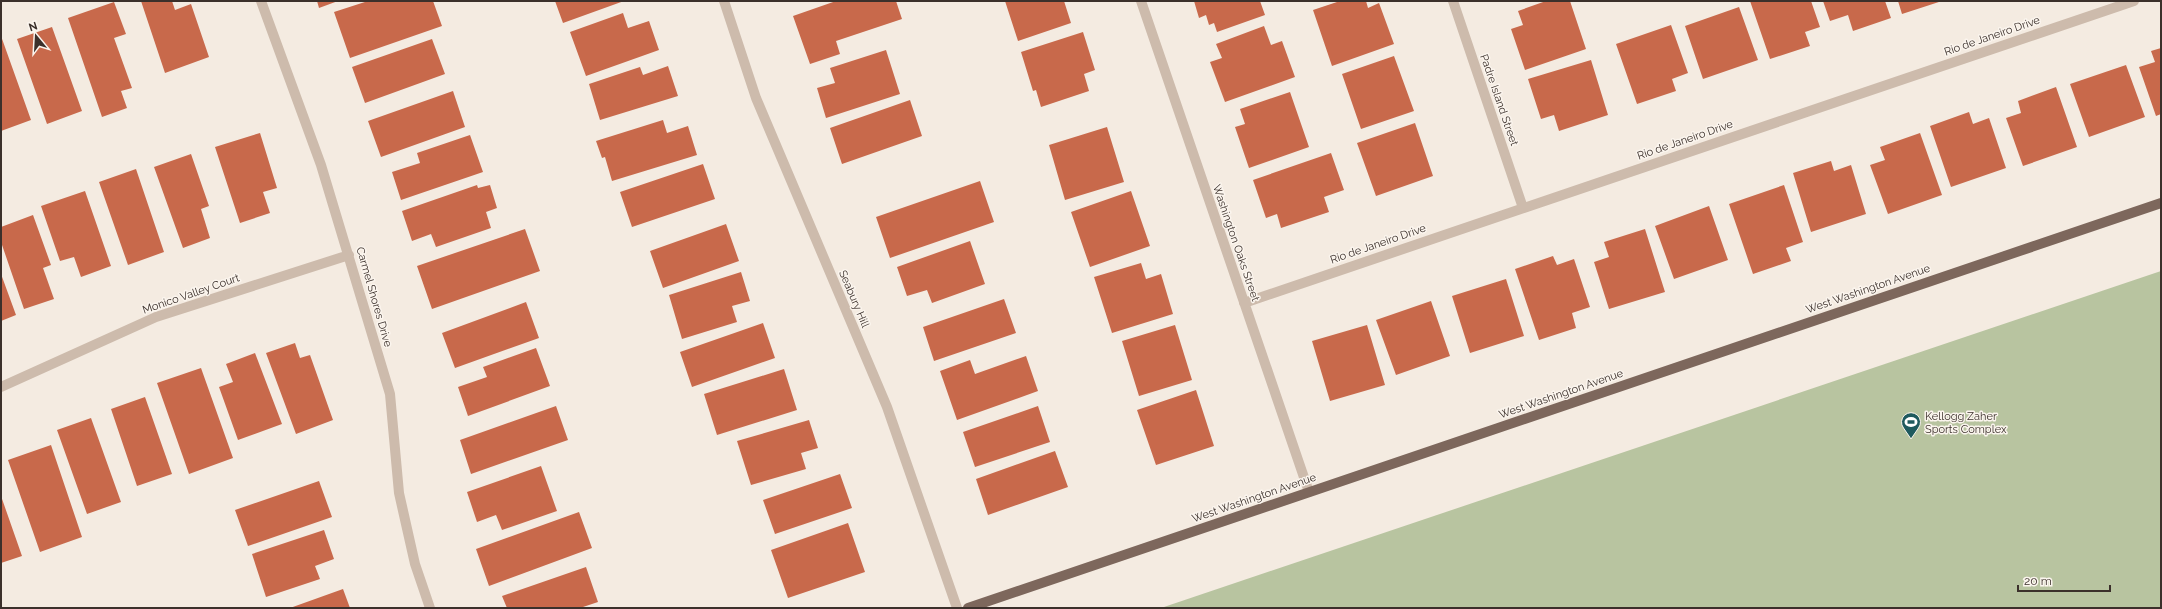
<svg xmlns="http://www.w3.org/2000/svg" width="2162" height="609" viewBox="0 0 2162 609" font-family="Raleway,sans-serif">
<rect width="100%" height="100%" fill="#f4ebe1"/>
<path fill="#b8c4a0" d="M2161 271V608H1161Z"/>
<path fill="#c8694b" d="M141 1H172L175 10 191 4 209 57 165 73Z
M317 1H338L319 8Z
M368 1H433L442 26 350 58 334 12Z
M555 1H624L563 23Z
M836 1H896L902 19 836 41 840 54 810 64 793 16Z
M1005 1H1064L1071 23 1018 41Z
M1194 1H1260L1265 15 1217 32 1214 23 1209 25 1206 15 1199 18Z
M1340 1H1366L1368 8 1379 3 1394 44 1332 66 1313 10Z
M1546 1H1570L1586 49 1525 70 1511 29 1523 25 1518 11Z
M1750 1H1811L1820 27 1805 32 1810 46 1770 59Z
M1823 1H1885L1891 18 1853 31 1848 15 1830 21Z
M1898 1H1942L1902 14Z
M114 2 126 34 114 38 132 88 121 91 127 108 102 117 68 18Z
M1739 7 1758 60 1703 79 1685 26Z
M623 13 628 28 649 21 659 50 586 76 570 32Z
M1671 25 1688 73 1672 79 1676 91 1637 104 1616 44Z
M1264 26 1271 45 1282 41 1295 77 1225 102 1210 62 1222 58 1216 44Z
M52 27 82 111 47 124 17 39Z
M1083 32 1095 70 1084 74 1089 91 1041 107 1036 90 1033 91 1021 52Z
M1 36 31 120 1 131Z
M432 39 445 74 365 103 352 67Z
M2161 48V114L2156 116 2139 67 2155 62 2151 51Z
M886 50 900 94 826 118 817 88 835 83 830 68Z
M1394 56 1414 111 1361 129 1342 74Z
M1591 60 1608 115 1559 131 1554 115 1541 119 1528 79Z
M2126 65 2145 117 2089 137 2070 84Z
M668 66 678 96 600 120 589 84 640 67 643 75Z
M2056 87 2077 147 2023 166 2006 118 2021 113 2018 101Z
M453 91 465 127 381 157 368 121Z
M1290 92 1309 147 1249 168 1235 127 1245 124 1240 109Z
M910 100 922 136 842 164 830 128Z
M1969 112 1973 124 1989 118 2006 168 1951 187 1930 126Z
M663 120 667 133 688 126 697 155 612 181 605 157 602 158 596 141Z
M1415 123 1433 176 1376 196 1357 143Z
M1107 127 1124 182 1065 200 1049 145Z
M260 133 277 188 263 192 270 213 240 223 215 147Z
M1920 133 1942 195 1888 214 1870 165 1885 160 1880 147Z
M470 135 483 172 401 200 392 172 420 163 417 153Z
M1331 153 1344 190 1324 197 1329 212 1281 228 1277 214 1266 218 1253 180Z
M191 154 209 206 201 209 210 238 183 248 154 167Z
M1831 161 1834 171 1851 165 1866 214 1811 232 1793 173Z
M703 164 715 199 632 227 620 192Z
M136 169 164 252 128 265 99 182Z
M980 181 994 222 890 258 876 217Z
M477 185 478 188 490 185 497 208 486 212 491 228 436 247 431 234 412 241 402 211Z
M1784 185 1803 242 1786 248 1791 261 1753 274 1729 204Z
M85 191 111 266 81 277 74 257 60 261 41 206Z
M1131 191 1150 246 1090 267 1071 212Z
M1709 206 1728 260 1674 279 1655 226Z
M33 215 51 265 43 268 54 299 24 309 1 242V227Z
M726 224 739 261 663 288 650 251Z
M525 229 540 271 432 309 417 266Z
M1645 229 1665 292 1609 309 1594 262 1609 257 1604 242Z
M970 241 985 284 932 303 927 290 907 296 897 267Z
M1553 256 1557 265 1574 259 1590 307 1572 313 1576 328 1539 340 1515 269Z
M1141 263 1146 279 1161 274 1173 314 1112 333 1094 277Z
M741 272 750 301 732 306 737 322 682 339 669 295Z
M1 274 16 315 1 321Z
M1506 279 1524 336 1470 353 1452 296Z
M1004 299 1016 333 934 361 923 327Z
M1431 301 1450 356 1396 375 1376 320Z
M526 302 539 338 455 368 442 333Z
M763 323 775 358 692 387 680 352Z
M1175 325 1192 380 1139 396 1122 341Z
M1367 325 1385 385 1330 401 1312 341Z
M295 343 300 358 310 355 333 420 296 434 266 353Z
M536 348 550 386 468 416 458 387 487 377 483 367Z
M255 353 282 424 238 440 219 387 233 382 226 364Z
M1026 356 1038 391 957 420 940 371 970 360 975 374Z
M201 368 233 458 189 474 157 383Z
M784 369 797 410 717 435 704 394Z
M1196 390 1214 446 1156 465 1137 410Z
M145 397 172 474 137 486 111 409Z
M556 406 568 440 471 474 460 440Z
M1038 406 1050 442 975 467 963 432Z
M91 418 121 502 87 514 57 430Z
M809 420 818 448 801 453 806 469 751 485 737 441Z
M51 445 82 537 40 552 8 460Z
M1055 451 1068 487 988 515 976 479Z
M541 466 557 511 502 530 496 515 477 522 467 492Z
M840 474 852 508 775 534 763 500Z
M319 481 332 517 248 546 235 510Z
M1 496 22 556 1 563Z
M579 512 592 548 489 586 476 549Z
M848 523 865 572 788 598 771 550Z
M324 530 334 559 315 566 320 579 266 597 252 554Z
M586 567 598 602 580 608H507L502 596Z
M343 589 350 608H290Z"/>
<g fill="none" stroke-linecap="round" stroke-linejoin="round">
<path stroke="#cdbbac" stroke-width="10" d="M261 1 321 165 390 394 399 493 415 564 430 608
M724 1 756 98 887 407 957 608
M1141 1 1309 492
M1453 1 1523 208
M1244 303 2134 1
M1 387 156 317 349 255"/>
<path stroke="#7d675c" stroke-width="10" d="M968 608 2161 203"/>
</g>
<defs>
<g id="stadium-pin" transform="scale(1)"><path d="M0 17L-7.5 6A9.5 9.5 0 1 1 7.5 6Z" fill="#1f5a5e" stroke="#fbf5ee"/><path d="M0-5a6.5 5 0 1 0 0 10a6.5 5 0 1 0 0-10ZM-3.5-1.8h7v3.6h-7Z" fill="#fff"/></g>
</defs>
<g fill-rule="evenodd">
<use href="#stadium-pin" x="1911" y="422"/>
</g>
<g text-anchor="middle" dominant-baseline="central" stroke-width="3" stroke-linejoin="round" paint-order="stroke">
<g font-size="11" fill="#3b302b" stroke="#fbf5ee">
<text transform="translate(1992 36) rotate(-19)">Rio de Janeiro Drive</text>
<text transform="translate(1499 100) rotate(71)">Padre Island Street</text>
<text transform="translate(1685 140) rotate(-19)">Rio de Janeiro Drive</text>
<text transform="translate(1236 243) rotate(71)">Washington Oaks Street</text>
<text transform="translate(1378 244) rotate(-19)">Rio de Janeiro Drive</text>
<text transform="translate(1868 289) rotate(-19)">West Washington Avenue</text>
<text transform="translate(191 294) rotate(-19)">Monico Valley Court</text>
<text transform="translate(374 297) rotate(74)">Carmel Shores Drive</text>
<text transform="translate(854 299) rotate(67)">Seabury Hill</text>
<text transform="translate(1561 394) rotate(-19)">West Washington Avenue</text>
<text transform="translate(1254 498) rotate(-19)">West Washington Avenue</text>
</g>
<g font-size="11" fill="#3b302b" stroke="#fbf5ee" text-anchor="start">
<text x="1925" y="416">Kellogg Zaher<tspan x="1925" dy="13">Sports Complex</tspan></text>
</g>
</g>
<rect width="2162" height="609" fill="none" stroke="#3b302b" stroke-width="4"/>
<g transform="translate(36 36) rotate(342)" stroke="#fbf5ee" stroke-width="3" paint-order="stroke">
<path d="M0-3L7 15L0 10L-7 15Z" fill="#3b302b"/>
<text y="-6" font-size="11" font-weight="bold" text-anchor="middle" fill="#3b302b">N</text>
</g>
<path d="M2018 585v6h92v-6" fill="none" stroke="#3b302b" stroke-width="2"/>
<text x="2024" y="585" font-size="12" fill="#3b302b" stroke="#fbf5ee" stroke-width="3" paint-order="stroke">20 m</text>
</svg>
